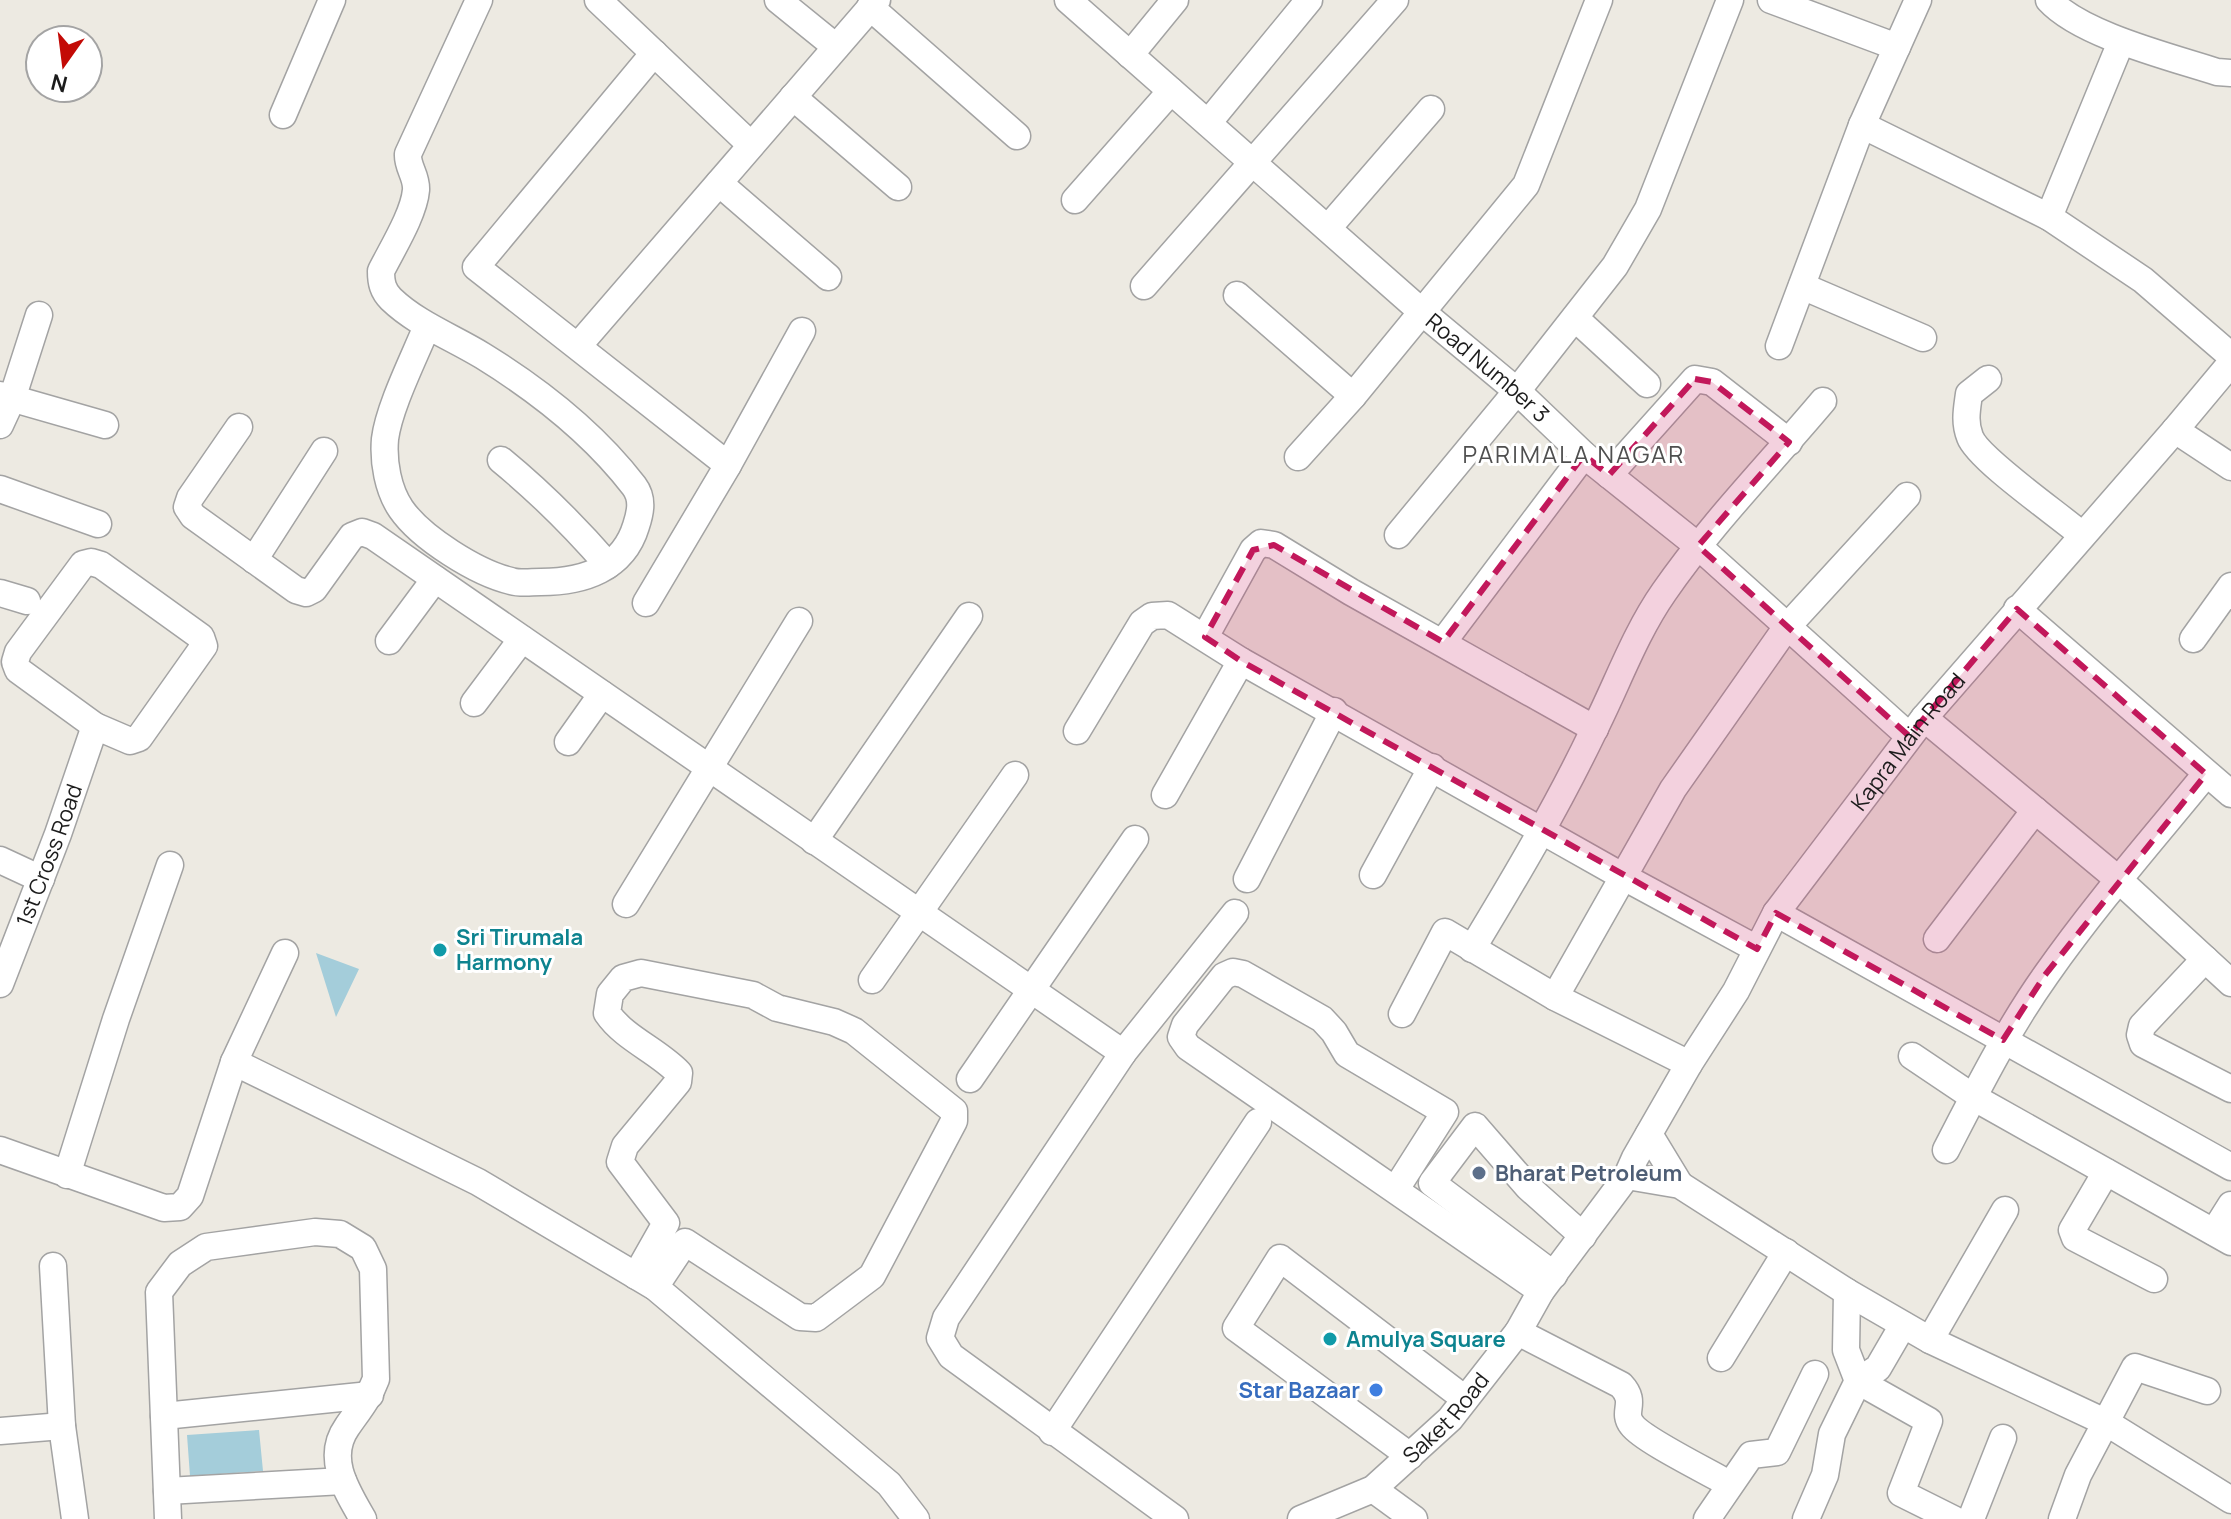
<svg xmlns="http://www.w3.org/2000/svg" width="2231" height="1519" viewBox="0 0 2231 1519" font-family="Manrope,sans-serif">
<rect width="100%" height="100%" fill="#edeae2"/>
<path fill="#a4cdda" d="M316 953 359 969 336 1017Z
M259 1430 263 1471 190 1476 187 1435Z"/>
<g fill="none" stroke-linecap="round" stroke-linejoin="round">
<g stroke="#a3a3a3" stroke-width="29">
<g id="minor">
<path d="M598 0 751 145"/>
<path d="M778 0 836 47"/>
<path id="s1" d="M1068 0 1422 312 1517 391 1584 455 1698 546 1909 736"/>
<path d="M1771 0 1897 47"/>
<path d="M2049 0C2081 35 2171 57 2217 72L2231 73"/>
<path d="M870 7 1017 136"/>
<path d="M654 53 476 267 728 465"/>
<path d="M1130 55 1175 0"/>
<path d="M793 97 898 187"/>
<path d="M283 115 332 0"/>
<path d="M1208 123 1309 0"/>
<path d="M1862 125 2049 217 2143 280 2231 356"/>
<path d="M719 183 828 277"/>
<path d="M1075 200 1171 91"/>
<path d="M2049 217 2121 42"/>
<path d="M1328 228 1431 109"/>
<path d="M1144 286 1395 0"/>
<path d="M1802 286 1923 338"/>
<path d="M1237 295 1353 396"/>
<path d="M1575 318 1647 384"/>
<path d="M427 326C414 358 389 407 385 439 383 462 388 490 401 509 421 538 477 573 511 581 520 584 531 582 541 582 583 582 623 569 636 526 641 511 643 498 634 486 594 434 538 390 483 356 452 337 417 324 391 299 383 291 381 283 381 271 392 249 414 214 416 190 417 176 407 167 408 154L479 0"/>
<path d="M578 346 877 0"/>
<path d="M1779 346 1862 125 1918 0"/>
<path d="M1988 379 1969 394C1967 409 1964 422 1970 437 1978 459 2059 515 2082 535"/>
<path d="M0 395 105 425"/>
<path d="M0 425 12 399 39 315"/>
<path d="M239 427 190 498 187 507 193 516 296 590 306 593 314 589 352 536 362 532 373 536 1123 1053"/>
<path d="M2175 430 2231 467"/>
<path d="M1298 457 1353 396 1526 185 1599 0"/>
<path d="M501 460C540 492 575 527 608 565"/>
<path d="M1609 475 1695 379 1712 382 1789 442"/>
<path d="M0 489 98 524"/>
<path d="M1398 535 1517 391 1615 266 1648 209 1730 0"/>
<path d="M254 560 324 451"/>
<path d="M91 562 101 565 201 637 204 646 139 738 130 741 95 726 18 670 15 662 18 652 83 564Z"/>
<path d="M0 593 27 601"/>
<path d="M646 603 728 465 802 331"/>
<path d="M2017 609 2231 794"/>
<path d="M1205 637 1253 550 1261 543 1274 545 1351 592 1595 729"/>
<path d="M2193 639 2231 586"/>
<path d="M389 641 435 579"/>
<path d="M1443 642 1584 455"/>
<path d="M474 703 522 639"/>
<path d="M1924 718 2119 880 2231 983"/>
<path d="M1077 731 1142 623 1152 616 1168 615 1241 661 1622 876 1757 949"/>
<path d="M568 742 602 694"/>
<path d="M1165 795 1241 661"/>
<path d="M814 841 969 616"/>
<path d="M0 860 41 879"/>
<path d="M1373 875 1432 767"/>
<path d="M1247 879 1334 711"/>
<path d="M626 904 799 621"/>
<path d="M1776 913 2231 1167"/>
<path d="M1937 939 2035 810"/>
<path d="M1472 949C1515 878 1557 807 1593 732 1617 685 1634 635 1664 592 1711 524 1770 464 1823 401"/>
<path d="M2205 959 2142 1026 2140 1035 2143 1044 2231 1089"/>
<path d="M872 980 1015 775"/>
<path id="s2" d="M0 984 58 834 95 726"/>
<path d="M1555 997 1673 789 1786 628 1907 496"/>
<path d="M1402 1014 1445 932 1555 997 1689 1064"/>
<path d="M1912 1056 1973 1097 2231 1242"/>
<path d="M234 1062 478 1182 655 1287 889 1484 916 1519"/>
<path d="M970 1079 1135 839"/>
<path d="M1649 1134 1680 1185"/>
<path d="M0 1150 164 1208 180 1207 190 1196 234 1062 285 953"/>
<path d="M1946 1150C1977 1090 2007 1030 2046 975 2095 905 2152 840 2206 774"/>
<path d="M2106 1172 2072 1230 2075 1238 2154 1279"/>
<path d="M67 1175 116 1019 170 865"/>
<path d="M1627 1176 1680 1185 1847 1292 1930 1340 2107 1423 2231 1500"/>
<path d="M1396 1189 1445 1112 1347 1054 1334 1032 1322 1019 1243 974 1233 972 1224 976 1185 1025 1181 1037 1188 1047 1541 1291"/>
<path d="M2214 1232 2231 1205"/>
<path d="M53 1266 62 1426 75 1519"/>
<path d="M1554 1275 1432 1183 1475 1126 1528 1187 1583 1236"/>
<path d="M636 1276 666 1223 620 1162 625 1146 678 1082 679 1073C657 1050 625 1039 607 1013L610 994 623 978 641 973 753 995 777 1008 834 1022 854 1031 954 1111V1121L872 1276 816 1318 800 1317 685 1242 655 1287"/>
<path d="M1847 1292 1846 1350 1858 1381 1929 1421 1901 1493 1953 1519"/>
<path d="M1518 1332 1621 1385C1638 1403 1621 1411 1632 1425 1643 1440 1709 1472 1729 1484"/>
<path d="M1930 1340 2005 1210"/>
<path d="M1721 1358 1786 1252"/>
<path d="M164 1416 370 1395"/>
<path d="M0 1431 62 1426"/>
<path d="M1052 1432 1258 1122"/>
<path d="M1410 1456 1236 1328 1280 1258 1465 1399"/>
<path d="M1373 1489 1414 1519"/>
<path d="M167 1491 343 1481"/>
<path d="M168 1519 159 1292 180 1264 206 1247 315 1232 340 1234 363 1248 373 1269 376 1379C369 1398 358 1411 347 1427 325 1458 347 1491 363 1519"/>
<path d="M1175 1519 951 1356 940 1338 946 1318 1123 1053 1235 913"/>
<path id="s3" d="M1301 1519 1373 1489 1450 1419 1518 1332 1541 1291 1627 1176 1635 1158 1689 1064 1736 991 1776 913 1924 718 2175 430 2231 363"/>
<path d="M1707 1519 1751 1455 1777 1452 1815 1374"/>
<path d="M1806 1519 1825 1475 1832 1434 1858 1381 1878 1368 1903 1325"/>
<path d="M1971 1519 2003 1438"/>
<path d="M2062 1519 2078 1475 2135 1367 2207 1391"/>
</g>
</g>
<use href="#minor" stroke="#fff" stroke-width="26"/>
</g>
<path fill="#c2185b" fill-opacity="0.2" stroke="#c2185b" stroke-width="6" stroke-dasharray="16 10" stroke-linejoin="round" d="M1695 379 1712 382 1789 442 1698 546 1909 736 2017 609 2206 774 2045 975 2003 1040 1776 913 1757 949 1241 661 1205 637 1253 550 1274 545 1443 642 1584 455 1609 475Z"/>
<g fill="#0f9aa8" stroke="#fff" stroke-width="3">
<circle cx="440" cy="950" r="8"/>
<circle cx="1330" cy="1339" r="8"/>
</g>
<circle fill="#5c6f8a" stroke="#fff" stroke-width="3" cx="1479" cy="1173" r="8"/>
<circle fill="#3f7fe0" stroke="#fff" stroke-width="3" cx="1376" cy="1390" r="8"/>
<g text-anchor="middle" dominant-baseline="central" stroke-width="6" stroke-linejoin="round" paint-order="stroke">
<g font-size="22" fill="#1c1c1c" stroke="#fff">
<text stroke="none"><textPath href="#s1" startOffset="558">Road Number 3</textPath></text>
<text stroke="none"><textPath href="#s3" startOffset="1002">Kapra Main Road</textPath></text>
<text stroke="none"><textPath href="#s2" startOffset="138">1st Cross Road</textPath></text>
<text stroke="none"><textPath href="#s3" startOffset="180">Saket Road</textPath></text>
</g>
<g font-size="22" font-weight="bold" fill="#0d838f" stroke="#fff" text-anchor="start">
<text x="456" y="937">Sri Tirumala<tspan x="456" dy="25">Harmony</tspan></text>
<text x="1346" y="1339">Amulya Square</text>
</g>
<g font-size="22" font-weight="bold" fill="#4e5e75" stroke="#fff" text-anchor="start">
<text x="1495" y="1173">Bharat Petroleum</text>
</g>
<g font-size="22" font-weight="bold" fill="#366cbe" stroke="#fff" text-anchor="end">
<text x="1360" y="1390">Star Bazaar</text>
</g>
<g font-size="24" letter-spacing="2" fill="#4f4f4f" stroke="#fff">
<text x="1574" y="453">PARIMALA NAGAR</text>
</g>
</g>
<g transform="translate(64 64) rotate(194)"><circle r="38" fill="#ffffff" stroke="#a4a4a4" stroke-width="2"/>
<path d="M0-6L14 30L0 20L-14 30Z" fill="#c30a06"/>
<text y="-12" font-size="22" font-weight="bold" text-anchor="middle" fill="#1c1c1c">N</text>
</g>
</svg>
